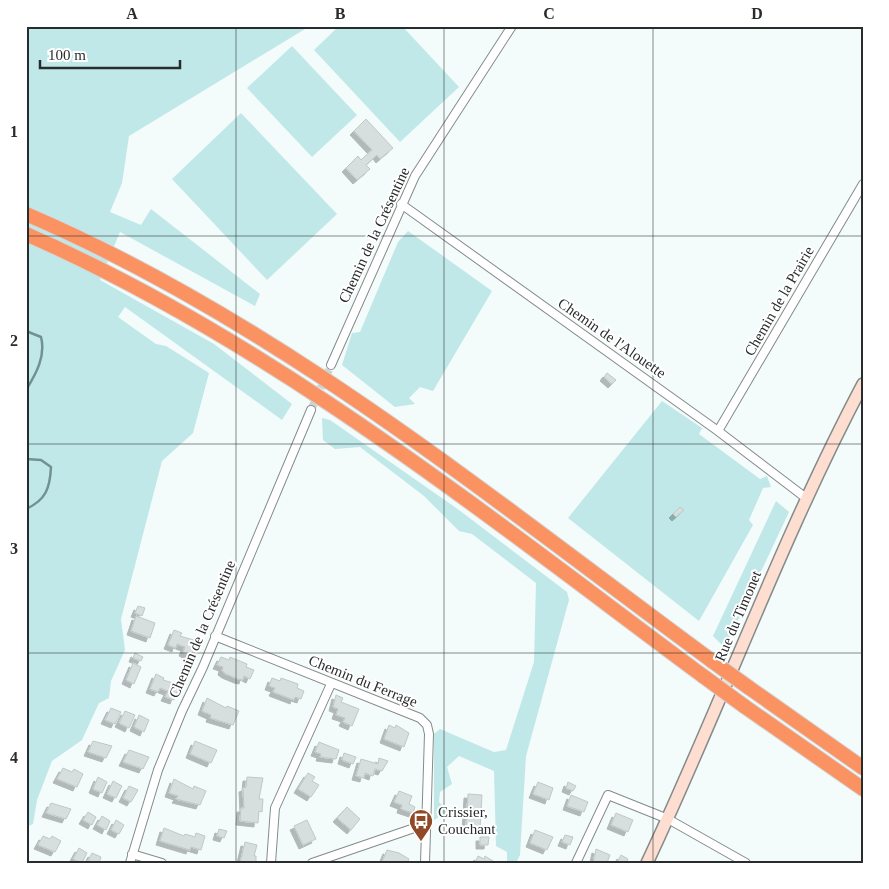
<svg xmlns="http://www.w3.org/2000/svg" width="889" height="889" viewBox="0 0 889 889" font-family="'Times New Roman',serif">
<defs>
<filter id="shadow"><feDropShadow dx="-4" dy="4" stdDeviation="0" flood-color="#0004"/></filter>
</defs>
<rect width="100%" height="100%" fill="#f3fbfb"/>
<path fill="#c0e8e8" d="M26 26H310L129 136 122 183 110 212 141 225 151 209 260 294 255 306 120 232 100 280 214 344 292 404 282 420 125 307 118 317 156 344 166 346 209 373 193 433 162 461 121 619 125 650 111 681 109 698 99 703 82 740 52 761 37 800 33 824 26 827Z
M339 26H402L459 87 400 142 314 50Z
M292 46 357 115 312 157 247 88Z
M241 113 337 214 267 280 172 179Z
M408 231 492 291 433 391 420 387 409 398 415 404 395 407 342 365 352 333 360 332 398 242Z
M662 401 702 428 699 434 760 479 767 476 771 487 763 488 749 520 753 525 699 621 568 518Z
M322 418 330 420 459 510 567 592 569 600 526 756 520 855 516 863H507V852L496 846 494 771 459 756 447 767 452 784 440 792 439 802 448 811 434 820V734L440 729 494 752 506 750 534 662 536 583 472 534 459 531 424 496 360 447 335 449 323 440Z
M776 501 789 512 725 648 713 636Z"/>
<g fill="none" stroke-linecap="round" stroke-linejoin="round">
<path stroke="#729191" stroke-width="2.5" d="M26 331 41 337C46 356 36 374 26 390
M26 459 41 460 51 467C50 488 46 500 26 509"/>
</g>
<path fill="#d6dede" stroke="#c0c7c7" filter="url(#shadow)" d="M366 119 393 148 380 159 377 155 366 165 370 169 357 180 346 168 358 156 361 160 372 150 354 131Z
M607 373 616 380 612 384 604 377Z
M680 507 684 510 676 517 673 514Z
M138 606 145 608 142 616 135 613Z
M136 616 155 623 150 638 131 631Z
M174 630 182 633 180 636 197 641 191 656 183 652 185 647 177 644 176 648 168 645Z
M135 653 143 657 141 661 133 658Z
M221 657 229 660 230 657 247 664 246 667 254 670 250 679 244 676 243 680 238 679 226 674 222 671 223 667 217 665Z
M133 663 141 667 134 684 126 680Z
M156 674 164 678 163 680 180 685 174 700 165 697 168 691 160 688 158 692 150 689Z
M272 678 280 681 281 678 298 684 297 688 304 691 301 699 295 697 294 700 273 692 275 688 269 686Z
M336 695 343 698 341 702 359 709 352 726 343 722 345 718 336 715 338 709 333 707Z
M207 698 226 708 227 706 239 711 233 725 210 718 211 715 202 711Z
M111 708 121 712 115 724 105 720Z
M125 711 135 715 129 728 119 723Z
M139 715 149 720 144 732 134 727Z
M389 725 395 728 396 725 409 733 404 747 384 739Z
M93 741 112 746 106 758 88 752Z
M195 741 217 750 211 763 190 754Z
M319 742 339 750 336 759 320 757 321 754 315 752Z
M129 750 149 757 143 769 123 762Z
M344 753 356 757 353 764 342 760Z
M379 758 388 761 382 771 375 769 373 776 365 773 364 778 356 776 361 759 378 764Z
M63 768 72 772 74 769 83 774 77 787 57 779Z
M308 773 315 777 312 781 319 785 311 797 298 789Z
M98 777 107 782 102 793 93 789Z
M247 777 263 778 259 799H263L262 812 259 811 258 823 240 821 241 808H244L243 788 246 787Z
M174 779 193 789 194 786 206 791 200 805 176 799 178 796 169 793Z
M113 781 122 786 116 798 107 794Z
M538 782 553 788 549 800 533 794Z
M568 782 576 786 573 791 566 788Z
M129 786 138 790 131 802 123 798Z
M399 791 412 796 409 804 415 807 413 813 401 809 402 805 394 802Z
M468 794 482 795 480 829 466 828Z
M571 795 588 802 584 812 567 806Z
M51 803 71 809 66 819 46 813Z
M347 807 360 819 351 830 337 818Z
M88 812 96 817 92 825 83 820Z
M616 813 633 820 628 832 611 825Z
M102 816 110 821 106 830 97 825Z
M116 820 124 825 119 834 111 830Z
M307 820 316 839 303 845 294 826Z
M164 828 184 836 185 834 195 837 196 833 205 836 201 850 191 847 190 850 160 841Z
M219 829 227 831 224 838 217 836Z
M535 830 553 837 547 850 530 843Z
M565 835 573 837 570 845 562 842Z
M43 836 50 839 52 836 61 841 55 852 38 845Z
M480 837H489L488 845H480Z
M245 842 257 845 254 856H256V863H240Z
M79 848 87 853 82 863 73 859Z
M596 849 610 855 607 863H593Z
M387 850 399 853 409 859 407 863 382 862Z
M92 853 101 857 99 863H87Z
M621 855 628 859 626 863H617Z
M478 856 484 859 485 856 496 863H475Z"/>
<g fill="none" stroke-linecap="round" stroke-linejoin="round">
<path stroke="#cbd2d2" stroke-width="8" stroke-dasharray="8 4" stroke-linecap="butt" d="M311 410 331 365"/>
<g stroke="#848b8b" stroke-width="10">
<path id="street" d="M401 204 718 431 806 498
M331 365 415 176 512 26
M718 431 863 184
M215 636 420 718 427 725 429 734 425 863
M132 854 162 863
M130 863 158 770 182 711 203 667 311 410
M271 863 275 808 331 684
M312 863 426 824
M576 863 608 795 668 819 746 863"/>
</g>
<g stroke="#848b8b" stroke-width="14">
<path id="secondary" d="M647 863C722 704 781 539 863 384"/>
</g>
<g stroke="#d4d5d5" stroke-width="16">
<path id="highway" d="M26 214C278 322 493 500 712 661
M26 234C274 343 487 516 703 676
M748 687 863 768
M744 706 863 789"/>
</g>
<use href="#street" stroke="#fff" stroke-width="8"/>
<use href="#secondary" stroke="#feded0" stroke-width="11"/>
<use href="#highway" stroke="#fb9261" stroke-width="14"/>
<g stroke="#d4d5d5" stroke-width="16" stroke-linecap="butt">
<path id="highway-bridge" d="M712 661 748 687
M703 676 744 706"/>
</g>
<use href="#highway-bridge" stroke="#fb9261" stroke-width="14"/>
</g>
<path fill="none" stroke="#292c2c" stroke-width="1" stroke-opacity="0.55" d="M236 26V863M444 26V863M653 26V863M26 236H863M26 444H863M26 653H863"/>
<defs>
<g id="bus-pin" transform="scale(1.25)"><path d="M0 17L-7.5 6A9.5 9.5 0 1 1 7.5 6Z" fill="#914a27" stroke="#fff"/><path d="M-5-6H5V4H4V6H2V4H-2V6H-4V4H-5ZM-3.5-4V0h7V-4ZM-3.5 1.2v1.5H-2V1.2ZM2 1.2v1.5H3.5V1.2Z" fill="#fff"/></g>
</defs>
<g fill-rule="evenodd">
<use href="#bus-pin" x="421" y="821"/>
</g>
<g text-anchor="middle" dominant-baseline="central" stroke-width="4" stroke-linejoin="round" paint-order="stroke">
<g font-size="15" fill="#292c2c" stroke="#fff">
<text transform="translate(374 235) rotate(-65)">Chemin de la Crésentine</text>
<text transform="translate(779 301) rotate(-60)">Chemin de la Prairie</text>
<text transform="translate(612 338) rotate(35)">Chemin de l'Alouette</text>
<text transform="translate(738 616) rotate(-67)">Rue du Timonet</text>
<text transform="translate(202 629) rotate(-67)">Chemin de la Crésentine</text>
<text transform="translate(363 681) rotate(22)">Chemin du Ferrage</text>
</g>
<g font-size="15" fill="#292c2c" stroke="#fff" text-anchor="start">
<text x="438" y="812">Crissier,<tspan x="438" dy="17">Couchant</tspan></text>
</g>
</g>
<rect width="889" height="889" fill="none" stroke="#ffffff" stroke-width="55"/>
<path d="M40 60v8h140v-8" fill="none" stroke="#292c2c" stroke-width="2.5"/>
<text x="48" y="60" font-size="15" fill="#292c2c" stroke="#ffffff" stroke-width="4" paint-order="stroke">100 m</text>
<rect x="28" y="28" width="834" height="834" fill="none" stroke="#292c2c" stroke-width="2"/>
<g font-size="16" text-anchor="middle" font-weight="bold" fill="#292c2c">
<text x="132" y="19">A</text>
<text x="340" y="19">B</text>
<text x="549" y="19">C</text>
<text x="757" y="19">D</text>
<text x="14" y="137">1</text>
<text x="14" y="346">2</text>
<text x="14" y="554">3</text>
<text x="14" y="763">4</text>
</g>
</svg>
